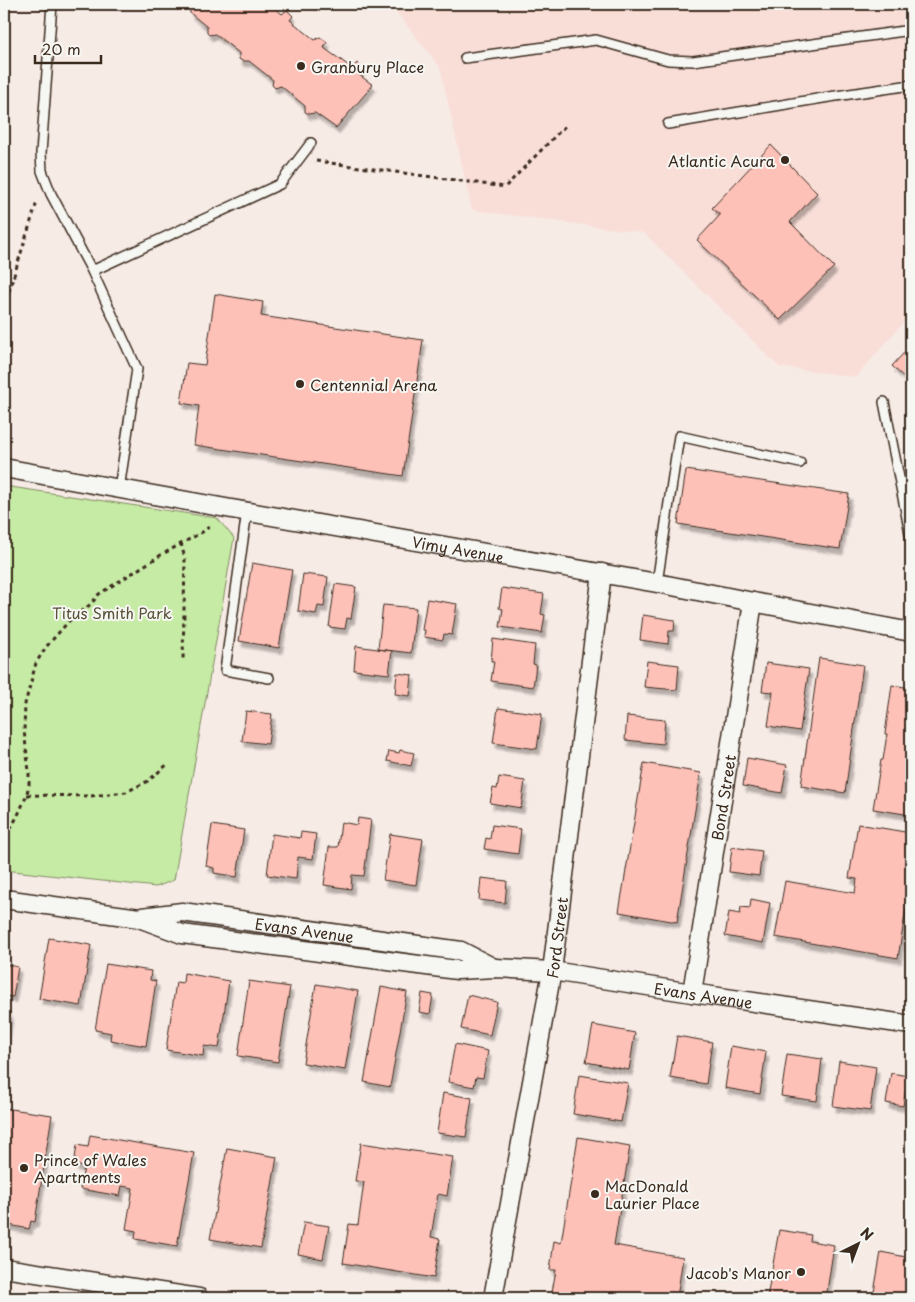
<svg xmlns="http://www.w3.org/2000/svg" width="915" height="1302" viewBox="0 0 915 1302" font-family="'Playpen Sans',sans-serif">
<defs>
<filter id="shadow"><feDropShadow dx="3" dy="5.5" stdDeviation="1" flood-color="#0004"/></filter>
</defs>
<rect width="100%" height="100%" fill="#f7ebe6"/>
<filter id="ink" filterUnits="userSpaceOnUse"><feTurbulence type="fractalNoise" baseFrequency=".02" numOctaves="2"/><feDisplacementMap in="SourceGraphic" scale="10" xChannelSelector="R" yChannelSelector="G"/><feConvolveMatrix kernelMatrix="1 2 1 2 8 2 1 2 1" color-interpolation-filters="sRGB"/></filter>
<g filter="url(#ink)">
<path fill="#f9ded8" d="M390 4H911V314L856 377 779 367 644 233 472 210 440 67Z"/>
<path fill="#c6eba5" stroke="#808a62" d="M4 486 217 518 234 538 174 880 156 887 4 870Z"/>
<path fill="#fdc1b8" stroke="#3b2a1e" filter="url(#shadow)" d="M189 4H270L282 14 287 10 293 16 290 20 315 40 320 37 327 42 324 48 352 68 357 63 362 68 358 74 373 85 336 128 315 113 309 114 305 112V106L281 86 275 88 272 85 273 80 249 61H242L239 59V53L215 34 209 35 207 33V27L190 13Z
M771 145 817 193 790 222 834 267 780 320 697 240 720 215 712 208Z
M215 294 263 302 261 316 423 340 403 476 194 445 199 406 181 403 187 363 205 365Z
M911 345V384L892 366Z
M686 470 849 494 840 549 678 524Z
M252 563 292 570 279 648 239 641Z
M303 574 328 577 324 607 318 606 316 614 298 611Z
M335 584 356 587 351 619 347 618 345 629 329 627Z
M502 588 544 594 541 614 545 615 542 633 500 627 503 609 499 608Z
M427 599 457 604 452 635 444 634 443 640 424 637 425 630H422Z
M383 605 416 608 411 653 378 649Z
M643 615 675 620 674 631H669L668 644 640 640Z
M493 639 535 645 533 664 536 665 533 687 491 681 494 661H491Z
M356 646 392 651 389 674 354 670Z
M819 658 863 665 845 793 801 786Z
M647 661 679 665 677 690 644 687Z
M766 663 809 669 800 731 768 726 773 692 762 691Z
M397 673 412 675 410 696 395 694Z
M892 685 911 688V815L873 809 881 760H883L887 734H885Z
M498 708 542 714 537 749 493 743Z
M246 711 272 714 268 744 242 741Z
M627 716 665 720 663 744 625 740Z
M400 750 414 753 411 766 387 761 389 751 399 753Z
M747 758 787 765 782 793 743 786Z
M644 763 701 773 677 922 619 912Z
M499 777 525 781 521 808 490 803 493 788 497 789Z
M358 818 371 820 364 876 352 875 351 889 324 885 329 847H338L341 822 357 825Z
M858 824 911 833V878L898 958 775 937 785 881 855 893 857 879 849 878Z
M212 825 244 830 237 877 214 873V868L206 866Z
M492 825 521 829 518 854 484 849 486 838 490 839Z
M301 832 316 834 313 859 298 857 296 879 267 875 272 834 300 838Z
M390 834 423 839 416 885 383 880Z
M732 847 762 851 759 876 729 872Z
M481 878 507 881 505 903 479 900Z
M751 899 770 903 763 943 725 936 729 912 740 914 741 907 750 908Z
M49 938 91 945 81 1006 39 999Z
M4 964 18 967 13 997 4 996Z
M106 964 151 971 150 980 156 981 146 1046 110 1040 111 1033 95 1030Z
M184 973 229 981 219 1048 204 1046 203 1056 166 1050 176 982 183 983Z
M249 981 290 987 278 1062 238 1056Z
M316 984 358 991 345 1070 303 1063Z
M381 987 407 992 390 1087 364 1082Z
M422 993 433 995 430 1014 419 1012Z
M468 995 497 1002 490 1035 461 1029Z
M4 1011 10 1013 5 1043 4 1042Z
M593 1025 635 1033 629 1070 586 1062Z
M677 1036 712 1042 706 1084 670 1078Z
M455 1044 488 1051 483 1078 476 1077 474 1087 448 1082Z
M731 1046 766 1052 760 1094 725 1088Z
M787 1054 822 1059 817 1101 781 1096Z
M839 1061 876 1067 870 1111 833 1106Z
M891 1073 908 1076 903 1106 886 1103Z
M579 1075 628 1083 621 1122 573 1114Z
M443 1093 472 1098 466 1137 437 1133Z
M4 1108 52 1115 35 1222 31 1221 29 1229 4 1224Z
M90 1135 194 1153 177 1246 135 1239 136 1231 126 1229 133 1188 122 1186 120 1196 80 1189 84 1167 74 1165 77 1145 88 1147Z
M578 1137 630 1146 614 1245 683 1257 677 1298H576L577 1296 552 1292 556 1270H550L554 1241 561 1243Z
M361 1143 453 1157 447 1196 438 1194 431 1237 440 1239 434 1278 343 1263 349 1224 358 1225 364 1182 355 1181Z
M227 1148 277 1157 261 1248 210 1239Z
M304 1222 329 1226 323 1259 298 1254Z
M779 1230 811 1235 810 1241 834 1245 826 1298H767Z
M881 1252 911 1258V1298H873Z"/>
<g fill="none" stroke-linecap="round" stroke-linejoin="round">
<g stroke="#3b2a1e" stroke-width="12">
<path id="lane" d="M52 4 41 153 42 171 51 194 92 271 137 369 119 489
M465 58 596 40 668 60 693 61 911 30
M668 124 829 97 911 85
M92 271 280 184 311 143
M884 402 911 538
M247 511 225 670 269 678
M657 583 679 436 800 463"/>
</g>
<g stroke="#3b2a1e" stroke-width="21">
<g id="street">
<path id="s1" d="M4 468 226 508 657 583 753 602 911 632"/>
<path id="s2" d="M4 899 139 918 182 934 457 970 495 968 552 971 692 993 911 1025"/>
<path id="s3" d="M142 917 182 912 461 951 494 968"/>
<path id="s4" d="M692 993 753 602"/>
<path d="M4 1268 199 1298"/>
<path id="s5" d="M493 1298 552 971 602 573"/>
</g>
</g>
<path stroke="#3b2a1e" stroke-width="3" stroke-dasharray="4 4" stroke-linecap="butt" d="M316 161 505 187 567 124
M4 307 37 202
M181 543 185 559 183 661
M27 795 91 796 126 792 148 781 169 763
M4 834 11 828 18 815 26 797 29 785V771L24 731 25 704 36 663 46 647 70 620 91 604 99 594 161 555 206 530 211 524"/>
<use href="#lane" stroke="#f6f6f2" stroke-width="9"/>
<use href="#street" stroke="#f6f6f2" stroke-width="18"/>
</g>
</g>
<g fill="#3b2a1e" stroke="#f6f6f2" stroke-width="2">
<circle cx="301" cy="66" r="5"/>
<circle cx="785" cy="160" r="5"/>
<circle cx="300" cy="384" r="5"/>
<circle cx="24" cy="1168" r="5"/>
<circle cx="595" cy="1194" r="5"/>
<circle cx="801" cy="1272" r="5"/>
</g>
<g text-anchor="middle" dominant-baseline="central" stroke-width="4" stroke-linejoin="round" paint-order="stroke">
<g font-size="15" fill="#3b2a1e" stroke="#f6f6f2" text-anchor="start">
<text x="311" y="66">Granbury Place</text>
<text x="775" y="160" text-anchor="end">Atlantic Acura</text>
<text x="310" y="384">Centennial Arena</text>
<text x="34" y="1159">Prince of Wales<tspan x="34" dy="17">Apartments</tspan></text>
<text x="605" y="1185">MacDonald<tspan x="605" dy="17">Laurier Place</tspan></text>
<text x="791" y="1272" text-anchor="end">Jacob's Manor</text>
</g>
<g font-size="15" fill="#3b2a1e" stroke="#f6f6f2">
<text stroke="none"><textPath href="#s1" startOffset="461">Vimy Avenue</textPath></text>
<text stroke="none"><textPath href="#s4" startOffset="198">Bond Street</textPath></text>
<text stroke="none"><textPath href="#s3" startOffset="164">Evans Avenue</textPath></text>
<text stroke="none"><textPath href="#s5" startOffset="366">Ford Street</textPath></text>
<text stroke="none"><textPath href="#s2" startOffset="708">Evans Avenue</textPath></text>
</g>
<g font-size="15" fill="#575139" stroke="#f6f6f2">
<text x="112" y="612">Titus Smith Park</text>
</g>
</g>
<rect width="915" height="1302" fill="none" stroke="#f6f6f2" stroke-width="20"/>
<rect x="10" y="10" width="895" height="1282" fill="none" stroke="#3b2a1e" stroke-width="2" filter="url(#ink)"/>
<g transform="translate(858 1244) rotate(42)" stroke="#f6f6f2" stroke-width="4" paint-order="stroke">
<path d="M0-4L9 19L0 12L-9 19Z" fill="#3b2a1e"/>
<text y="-8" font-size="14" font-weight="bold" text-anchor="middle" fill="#3b2a1e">N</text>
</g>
<path d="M35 55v8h66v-8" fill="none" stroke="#3b2a1e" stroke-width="2.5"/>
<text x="42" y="55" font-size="15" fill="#3b2a1e" stroke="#f6f6f2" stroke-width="4" paint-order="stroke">20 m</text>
</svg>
